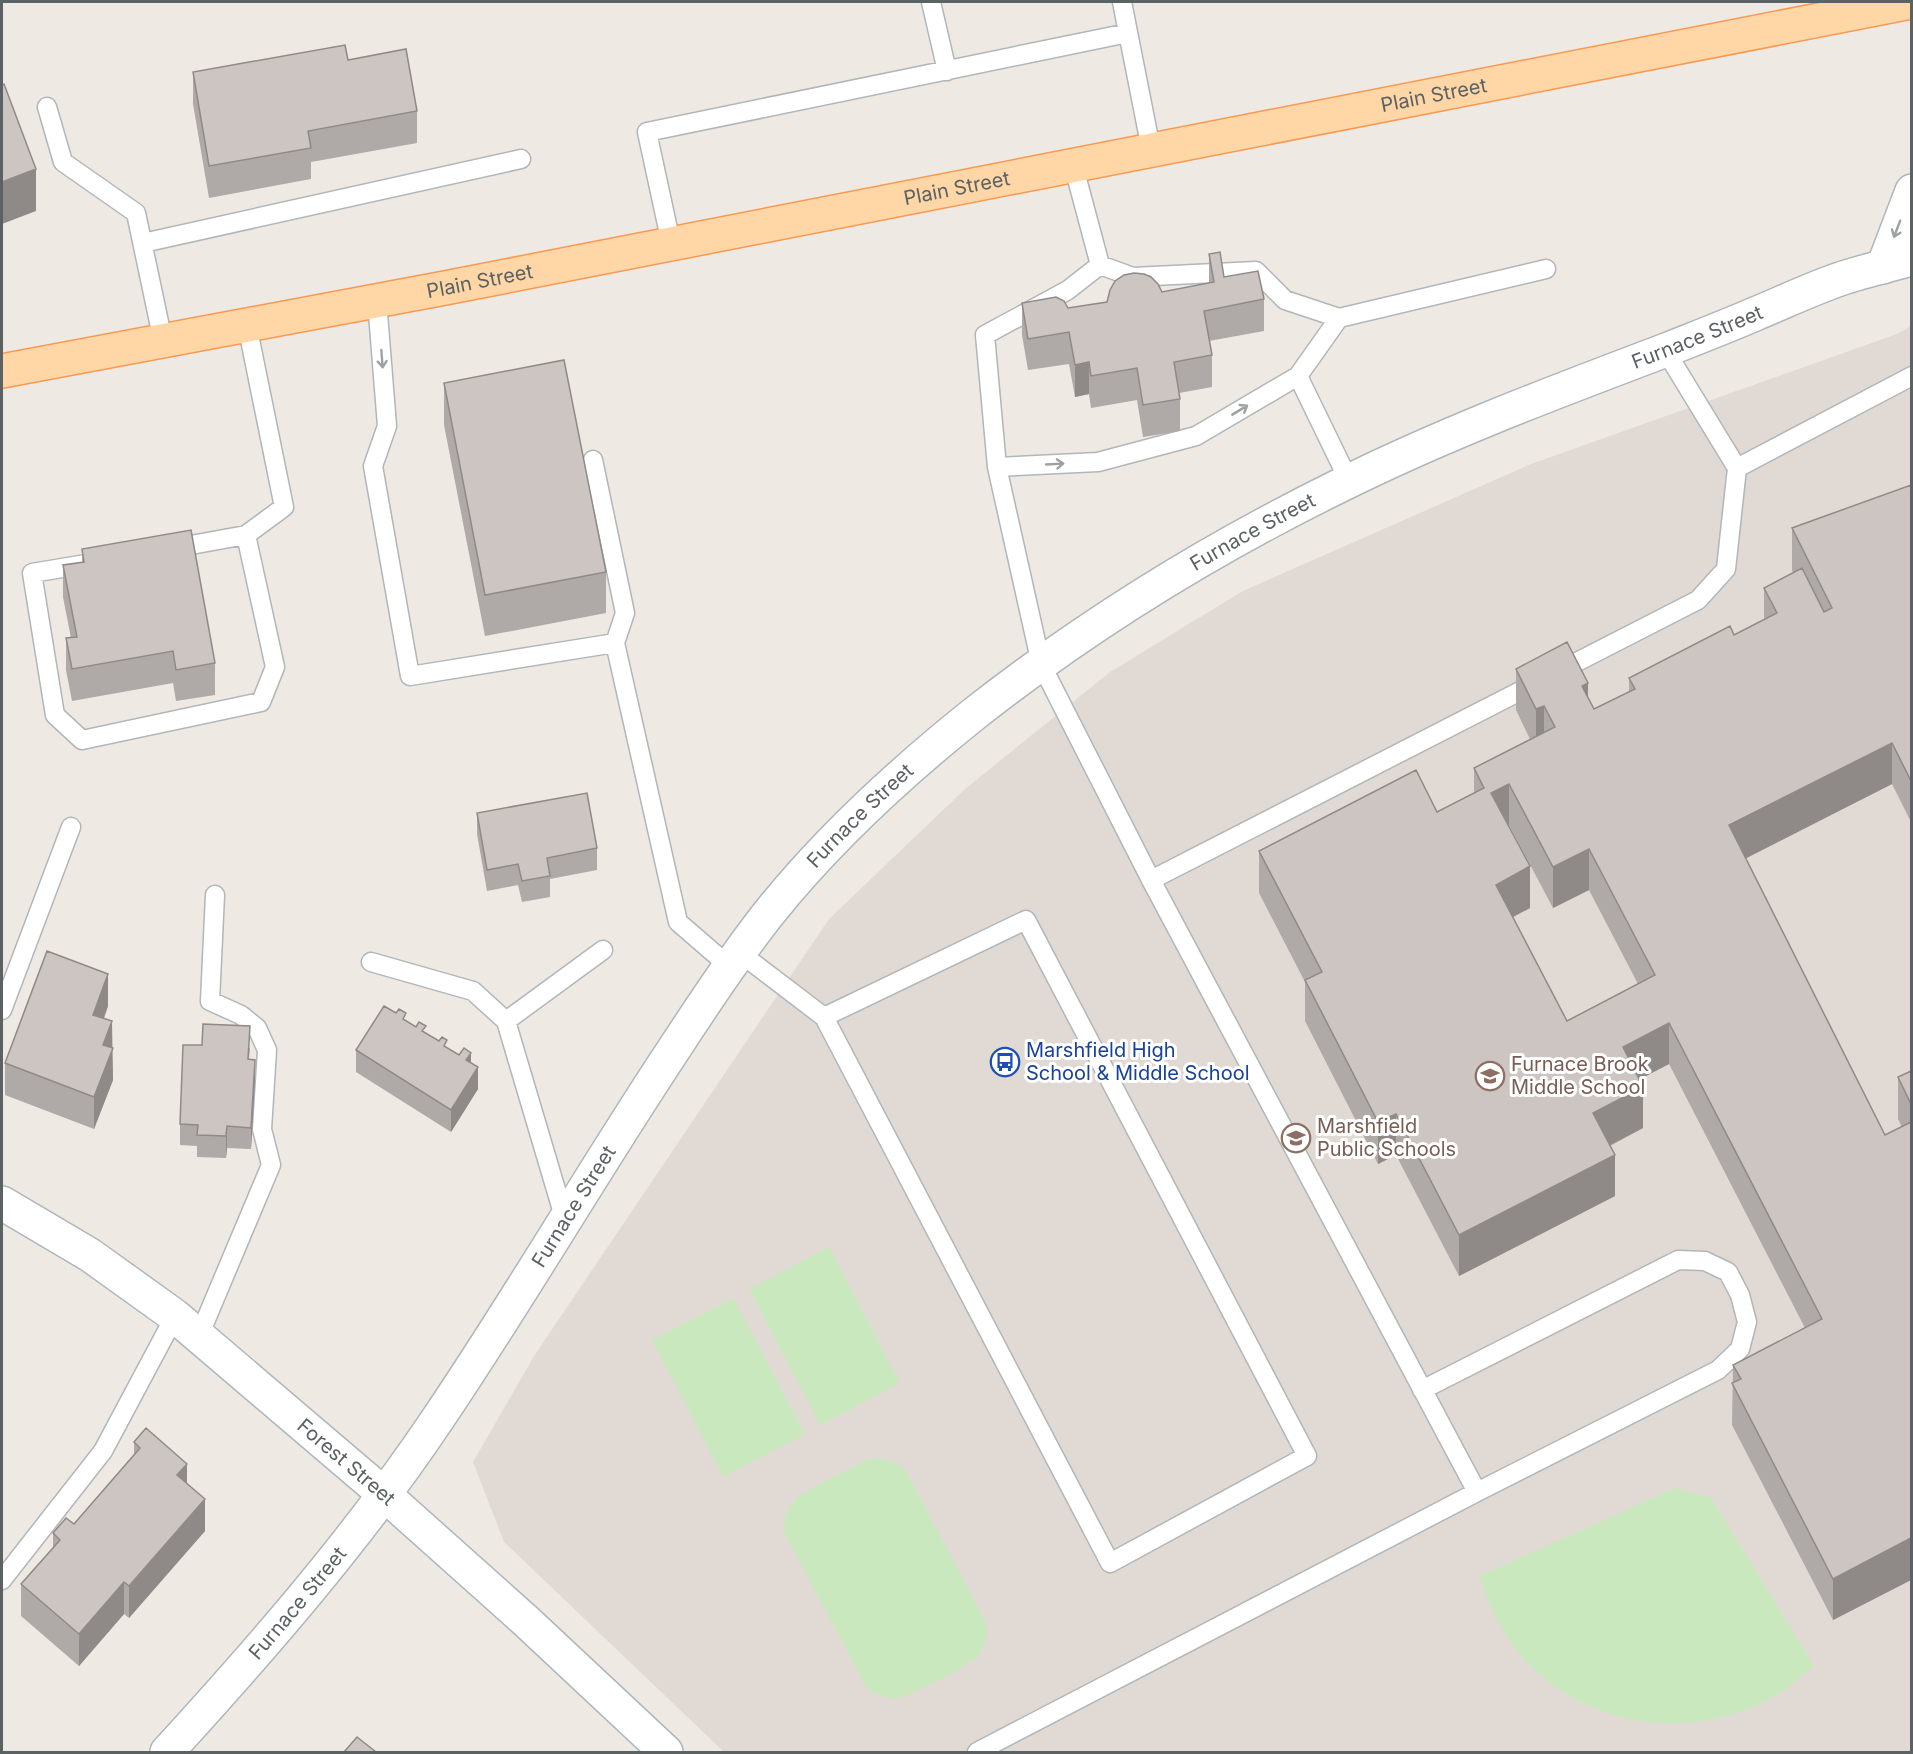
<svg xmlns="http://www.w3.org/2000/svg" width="1913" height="1754" viewBox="0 0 1913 1754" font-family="Inter,sans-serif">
<rect width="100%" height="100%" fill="#efe9e3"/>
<path fill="#e1dad4" d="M1911 326V1752H724L504 1542 473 1462 534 1356 829 919 965 789 1110 672 1243 591 1531 464 1897 334Z"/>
<path fill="#cae8be" d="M829 1247 900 1383 820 1425 749 1289Z
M733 1298 805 1434 723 1477 652 1340Z
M878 1458 898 1464 906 1471 986 1623C987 1633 986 1643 981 1652 972 1666 923 1687 906 1696 890 1700 879 1698 866 1687L784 1532V1521L787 1511 799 1495 866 1460Z
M1675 1488 1711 1498 1814 1666C1805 1673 1796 1682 1786 1689 1701 1744 1590 1733 1521 1656 1501 1632 1489 1605 1479 1576Z"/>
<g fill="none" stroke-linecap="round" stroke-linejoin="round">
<g stroke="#b1b6b9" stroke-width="21">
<path id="lane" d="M931 2 947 71
M1122 2 1151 149
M47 107 63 162 136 213 163 341
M1073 164 1100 265 1133 277 1256 271 1285 300 1339 318
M143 243 521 159
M671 243 647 132 1128 33
M1100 265 1068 290 985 335 997 467 1041 664 1151 880 1477 1492
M377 301 387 426 373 466 410 676 615 643
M1665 350 1737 468
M593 460 625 613 615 643 678 922 730 967
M997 467 1098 462 1196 436 1298 376
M1349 481 1298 376 1339 318 1546 269
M169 549 246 535 284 507 247 325
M86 564 32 573 55 715 82 740 261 702 275 667 246 535
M1151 880 1698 600 1726 569 1737 468 1912 376
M740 953 824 1017 1110 1563 1307 1456 1026 920 824 1017
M371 962 473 991 506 1021
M2 1010 71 827
M565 1220 506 1021 603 950
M199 1336 271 1165 262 1129 267 1050 257 1028 241 1015 210 1001 215 895
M2 1580 103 1451 175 1316
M977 1752 1477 1492 1718 1370 1740 1349 1747 1322 1740 1295 1728 1272 1705 1261 1678 1260 1422 1390"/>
</g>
<g stroke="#afb6b9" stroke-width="36">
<g id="secondary">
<path d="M1883 267 1912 191"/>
<path id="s1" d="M2 1203 90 1255 175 1316 385 1495 526 1621 666 1752"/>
<path id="s2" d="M167 1752C263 1647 357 1539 437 1420 519 1299 593 1171 674 1049 704 1003 735 956 769 913 829 838 899 774 974 714 1086 626 1209 550 1337 487 1443 434 1555 392 1666 350 1696 338 1725 327 1755 314 1784 302 1813 288 1843 278 1865 271 1889 265 1912 259"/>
</g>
</g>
<g stroke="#f89952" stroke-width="36">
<g id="primary">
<path id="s3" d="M2 371 445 288 1911 2"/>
</g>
</g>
<use href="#lane" stroke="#fff" stroke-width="18"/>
<use href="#secondary" stroke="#fff" stroke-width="33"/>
<use href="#primary" stroke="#ffd7a7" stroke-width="33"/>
</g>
<path fill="#afa9a7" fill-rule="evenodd" d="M348 60 417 111V143L311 162V179L209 198 193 104V72Z
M1209 254 1224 277 1264 299V331L1209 341 1212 355V387L1179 393 1180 399V431L1143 437 1137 400 1091 408 1089 394 1075 397 1069 364 1028 370 1022 335V303L1068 308 1107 302 1209 283Z
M444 383 606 572V613L485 636 444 425Z
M1911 485V822L1892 784 1746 858 1885 1135 1902 1127 1898 1119V1077L1911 1071V1580L1833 1620 1732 1425 1733 1365 1805 1328 1669 1064 1640 1079 1643 1128 1610 1146 1615 1196 1459 1276 1396 1155 1378 1164 1305 1021V982L1259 893V851L1437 812 1474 794V768L1530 739 1516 710V669L1588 698 1594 709 1629 692V678L1734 635 1764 620V588L1793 573 1792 570V528ZM1509 825 1553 908 1589 890 1638 984 1567 1021 1513 917 1530 908Z
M82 549 215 663V695L176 701 173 683 72 701 66 670V638H71L63 597V565L82 562Z
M477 813 597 848V870L550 879V897L522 902 518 885 487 891 477 834Z
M108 1006 104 1019 112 1048 113 1080 94 1129 5 1095V1063Z
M406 1021 471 1063 478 1089 451 1132 356 1072V1050Z
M202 1045 250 1048 249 1059 255 1081 251 1149 227 1148 226 1158 197 1157V1146L180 1145V1124Z
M134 1442 187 1483 205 1531 129 1618 124 1614 79 1666 21 1616V1584L53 1548V1533L74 1524 134 1455Z"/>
<path fill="#8f8a88" d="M36 169V211L2 224V182Z
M1089 362V394L1075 397V365Z
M1588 683V724L1582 686Z
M1544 706V747L1536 751V709Z
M1892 743V784L1729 867V825Z
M1509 784V825L1491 793Z
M1589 849V890L1553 908V867Z
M1530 866V908L1496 926V885Z
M108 974V1006L93 1047V1015Z
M112 1021 113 1080 94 1129V1097L103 1045Z
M1669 1023V1064L1623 1088V1047Z
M471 1053V1074L466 1060Z
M255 1060V1081L251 1149V1128Z
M478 1067V1089L451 1132V1110Z
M1643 1087V1128L1593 1154V1113Z
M1396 1114V1155L1378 1164V1122Z
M227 1126V1148L226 1158V1136Z
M1615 1155V1196L1459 1276V1235Z
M187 1464V1496L177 1475Z
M205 1499V1531L129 1618V1586Z
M1911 1538V1580L1833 1620V1579Z
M124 1582V1614L79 1666V1634Z"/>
<path fill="#ccc5c2" stroke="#8f8a88" stroke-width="1.5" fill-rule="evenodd" d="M345 45 348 60 406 49 417 111 308 131 311 148 209 166 193 72Z
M4 84 36 169 2 182V85Z
M1220 252 1224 277 1258 271 1264 299 1204 311 1212 355 1174 362 1180 399 1143 405 1137 368 1091 376 1089 362 1075 365 1069 332 1028 339 1022 303 1056 297 1064 301 1068 308 1107 302 1110 290 1115 281 1124 275 1134 273 1144 274 1151 277 1158 284 1162 292 1214 282 1209 254Z
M564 360 606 572 485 595 444 383Z
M1911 485V781L1892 743 1729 825 1885 1135 1911 1122V1538L1833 1579 1732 1383 1741 1379 1733 1365 1822 1319 1669 1023 1623 1047 1643 1087 1593 1113 1615 1155 1459 1235 1396 1114 1378 1122 1305 980 1322 972 1259 851 1416 770 1437 812 1484 788 1474 768 1555 727 1544 706 1536 709 1516 669 1567 642 1588 683 1582 686 1594 709 1635 689 1629 678 1730 626 1734 635 1777 613 1764 588 1802 568 1824 612 1832 608 1792 528ZM1509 784 1553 867 1589 849 1655 975 1567 1021 1496 885 1530 866 1491 793Z
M191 530 215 663 176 670 173 651 72 669 66 638 77 637 63 565 84 562 82 549Z
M587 793 597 848 547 858 550 876 522 881 518 864 487 870 477 813Z
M47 951 108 974 93 1015 112 1021 103 1045 113 1048 94 1097 5 1063Z
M384 1006 396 1013 399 1009 406 1013 403 1019 416 1027 419 1022 426 1026 422 1031 439 1041 442 1037 447 1040 444 1046 459 1055 464 1048 471 1053 466 1060 478 1067 451 1110 356 1050Z
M203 1024 250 1026 248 1059 255 1060 251 1128 227 1126 226 1136 197 1135 198 1125 180 1124 183 1045H202Z
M1911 1071V1104L1898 1077Z
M146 1428 187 1464 177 1475 205 1499 129 1586 124 1582 79 1634 21 1584 60 1540 53 1533 66 1518 74 1524 140 1448 134 1442Z
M357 1737 376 1752H344Z"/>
<defs><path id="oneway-shaft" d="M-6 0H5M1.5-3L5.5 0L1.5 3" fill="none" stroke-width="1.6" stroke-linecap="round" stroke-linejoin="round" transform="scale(1.5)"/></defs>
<g stroke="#9da1a2">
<use href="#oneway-shaft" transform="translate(1897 229) rotate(111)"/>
<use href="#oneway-shaft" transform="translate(382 359) rotate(86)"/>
<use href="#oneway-shaft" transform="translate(1240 410) rotate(-31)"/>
<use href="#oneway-shaft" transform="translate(1055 464) rotate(-3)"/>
</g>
<defs>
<g id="bus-ring" transform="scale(1.5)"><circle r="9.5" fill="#fff" stroke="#1a4fb4" stroke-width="1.5"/><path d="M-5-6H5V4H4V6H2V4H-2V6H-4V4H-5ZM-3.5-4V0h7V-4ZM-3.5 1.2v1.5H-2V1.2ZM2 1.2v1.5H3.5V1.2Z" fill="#1a4fb4"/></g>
<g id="school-ring" transform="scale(1.5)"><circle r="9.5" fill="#fff" stroke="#8d6e63" stroke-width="1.5"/><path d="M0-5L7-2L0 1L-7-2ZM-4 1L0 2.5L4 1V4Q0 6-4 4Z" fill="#8d6e63"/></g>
</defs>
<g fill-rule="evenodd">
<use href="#bus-ring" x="1005" y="1062"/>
<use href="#school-ring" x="1490" y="1076"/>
<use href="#school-ring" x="1296" y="1138"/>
</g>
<g text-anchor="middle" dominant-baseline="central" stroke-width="6" stroke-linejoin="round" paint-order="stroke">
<g font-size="20" fill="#5b6264" stroke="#fff">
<text stroke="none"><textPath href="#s3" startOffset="1458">Plain Street</textPath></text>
<text stroke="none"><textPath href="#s3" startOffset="972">Plain Street</textPath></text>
<text stroke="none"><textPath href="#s3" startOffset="486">Plain Street</textPath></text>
<text stroke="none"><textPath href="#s2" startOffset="2140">Furnace Street</textPath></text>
<text stroke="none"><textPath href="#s2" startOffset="1654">Furnace Street</textPath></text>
<text stroke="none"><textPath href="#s2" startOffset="1168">Furnace Street</textPath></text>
<text stroke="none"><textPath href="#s2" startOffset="682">Furnace Street</textPath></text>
<text stroke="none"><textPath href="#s1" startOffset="432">Forest Street</textPath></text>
<text stroke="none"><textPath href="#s2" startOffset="198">Furnace Street</textPath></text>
</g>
<g font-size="20" fill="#164399" stroke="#fff" text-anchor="start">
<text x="1026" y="1050">Marshfield High<tspan x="1026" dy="23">School &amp; Middle School</tspan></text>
</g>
<g font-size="20" fill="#785e54" stroke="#fff" text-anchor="start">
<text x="1511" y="1064">Furnace Brook<tspan x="1511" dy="23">Middle School</tspan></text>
<text x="1317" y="1126">Marshfield<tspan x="1317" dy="23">Public Schools</tspan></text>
</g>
</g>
<rect width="1913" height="1754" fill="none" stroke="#5b6264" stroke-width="6"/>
</svg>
